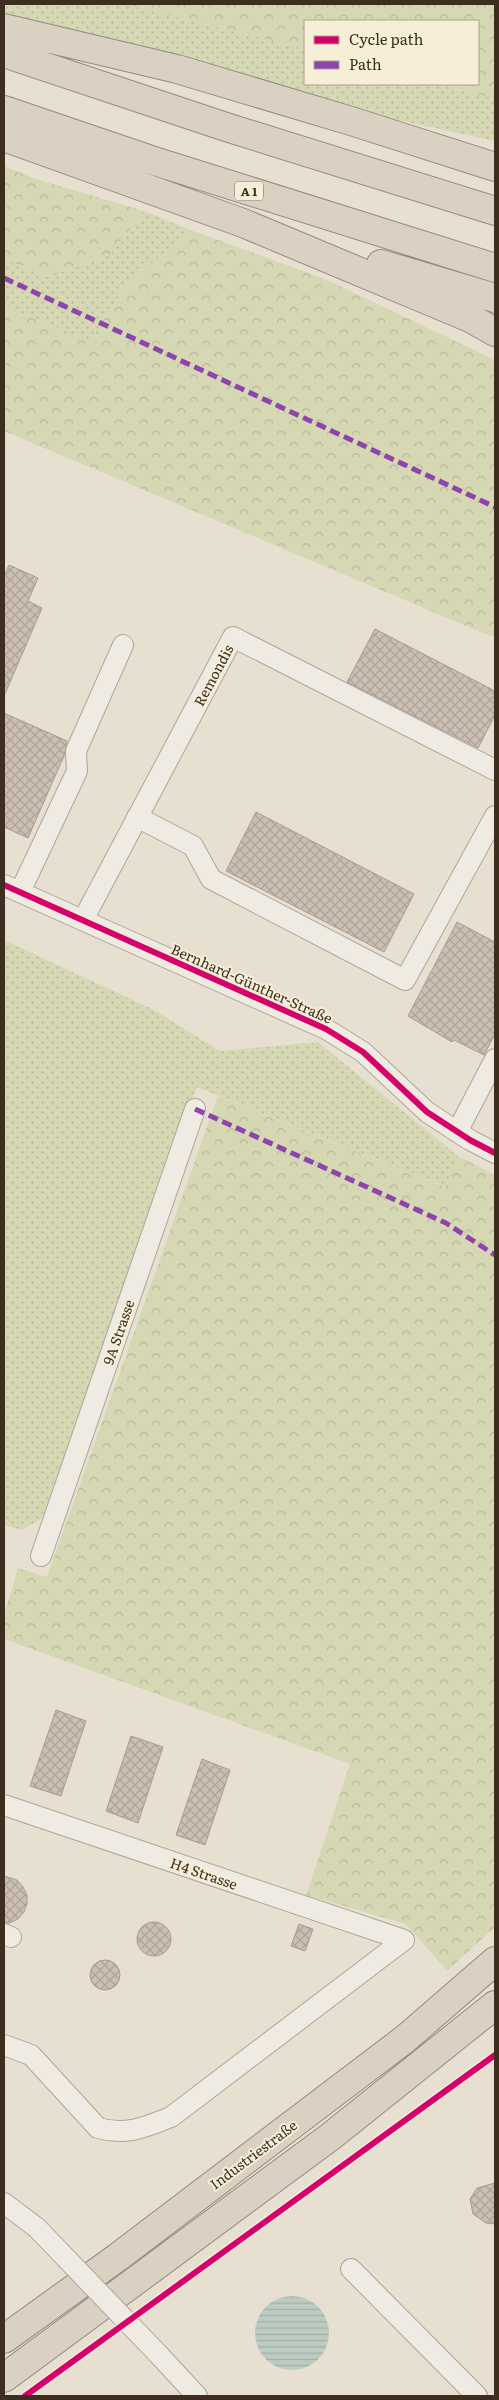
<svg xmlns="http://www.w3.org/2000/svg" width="499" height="2400" viewBox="0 0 499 2400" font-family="Literata,serif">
<defs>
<pattern id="grass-dots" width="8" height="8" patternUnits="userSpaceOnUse" patternTransform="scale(1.25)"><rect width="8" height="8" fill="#d6d7b3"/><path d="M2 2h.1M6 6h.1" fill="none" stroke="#b9b99a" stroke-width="1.8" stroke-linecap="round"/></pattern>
<pattern id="forest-crowns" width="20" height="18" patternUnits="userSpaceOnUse" patternTransform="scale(1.25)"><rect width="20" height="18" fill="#d6d7b3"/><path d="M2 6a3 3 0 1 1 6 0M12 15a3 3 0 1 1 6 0" fill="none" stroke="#b9b99a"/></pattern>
<pattern id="water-rules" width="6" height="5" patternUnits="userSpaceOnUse" patternTransform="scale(1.25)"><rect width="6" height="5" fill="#bcccc2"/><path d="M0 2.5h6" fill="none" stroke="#a2b0a6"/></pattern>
<pattern id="building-cross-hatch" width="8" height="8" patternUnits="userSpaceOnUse" patternTransform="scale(1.25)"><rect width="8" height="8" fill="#cbbfb2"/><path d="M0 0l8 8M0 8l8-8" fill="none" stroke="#afa499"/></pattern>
</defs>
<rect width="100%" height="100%" fill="#e7e0d1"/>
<path fill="url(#grass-dots)" d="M4 4H125L305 49V84H438L495 99V141L207 79 4 20Z
M144 211 191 230 127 284 90 341 4 306V259L48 277 111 254Z
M4 940 154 1010 220 1051 318 1042 458 1156 446 1187 197 1087 42 1518 22 1530 4 1525Z"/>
<path fill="url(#forest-crowns)" d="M125 4H495V99L438 84H478V21H305V49Z
M4 166 36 179 144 211 111 254 48 277 4 259Z
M191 230 325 279 495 360V638L4 431V306L90 341 127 284Z
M218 1096 445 1187 458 1156 495 1175V1927L447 1971 406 1924 306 1895 350 1764 4 1639V1615L18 1568 47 1577Z"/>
<path fill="url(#water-rules)" d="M255 2333a37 37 0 1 1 74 0a37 37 0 1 1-74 0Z"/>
<path fill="url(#building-cross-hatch)" stroke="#a89c90" d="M9 565 38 578 28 601 42 608 4 696V576Z
M375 629 495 691V715L478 748 347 682Z
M4 713 67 741 64 756 28 838 4 827Z
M256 812 414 894 384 952 226 871Z
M457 922 495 942V1034L484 1055 454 1040 452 1042 408 1016Z
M56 1710 86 1721 61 1796 30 1786Z
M131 1736 163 1747 138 1823 106 1811Z
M202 1759 230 1770 205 1845 176 1835Z
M4 1876 17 1880 23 1887 27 1895V1904L24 1912 18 1919 9 1923 4 1922Z
M137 1939a17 17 0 1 1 34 0a17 17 0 1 1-34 0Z
M299 1924 313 1929 305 1951 291 1946Z
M90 1975a15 15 0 1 1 30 0a15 15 0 1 1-30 0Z
M495 2183V2224L486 2223 473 2214 470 2199 477 2188Z"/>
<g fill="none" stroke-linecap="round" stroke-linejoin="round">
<g stroke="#ada599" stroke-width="22">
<path id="minor" d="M137 817 193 846 211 879 405 980 495 816
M4 885 326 1029 363 1052 427 1112 470 1140 495 1153
M20 892 77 771 76 751 123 645
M83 920 233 637 495 770
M457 1132 495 1059
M41 1556 195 1109
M4 1805 404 1940 171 2117C145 2127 127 2136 98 2128L31 2055 4 2045
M4 1934 11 1937
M4 2203 37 2228
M351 2269 477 2396
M160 2356 197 2396"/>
</g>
<g stroke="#928b80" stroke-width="30">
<path id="highway" d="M4 28 177 69 351 121 495 167
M4 53 226 127 495 211
M4 110 151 160 495 268
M4 137 243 223 470 318 495 332
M381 264 495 298
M4 2339 118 2257 405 2039 495 1961
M4 2378 330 2137 495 2005"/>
</g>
<use href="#minor" stroke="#efebe3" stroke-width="20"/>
<use href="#highway" stroke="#dad1c2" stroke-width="28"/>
<g stroke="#ada599" stroke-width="22" stroke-linecap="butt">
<path id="minor-bridge" d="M37 2228 160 2356"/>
</g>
<use href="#minor-bridge" stroke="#efebe3" stroke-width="20"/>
<path stroke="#8e44ad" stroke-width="5" stroke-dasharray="10 5" stroke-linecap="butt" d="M4 278 495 507
M195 1109 446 1223 495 1255"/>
<g stroke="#f7eed8" stroke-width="9">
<path id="cycleway" d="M4 885 326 1029 363 1052 427 1112 470 1140 495 1153
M25 2396 495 2055"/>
</g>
<use href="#cycleway" stroke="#d6006c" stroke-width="6"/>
</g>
<g text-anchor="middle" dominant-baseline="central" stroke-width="4" stroke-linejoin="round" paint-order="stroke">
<rect fill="#f7eed8" stroke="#756857" stroke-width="1" x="235" y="181.5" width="28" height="19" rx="4"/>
<g font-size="12" font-weight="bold" fill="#3d2e20">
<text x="249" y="191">A 1</text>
</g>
<g font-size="14" fill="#3d2e20" stroke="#f7eed8">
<text transform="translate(213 675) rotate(-62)">Remondis</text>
<text transform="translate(252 983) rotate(24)">Bernhard-Günther-Straße</text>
<text transform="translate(118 1332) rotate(-71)">9A Strasse</text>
<text transform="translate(204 1873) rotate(19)">H4 Strasse</text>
<text transform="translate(253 2154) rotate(-37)">Industriestraße</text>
</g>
</g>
<rect width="499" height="2400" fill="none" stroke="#3d2e20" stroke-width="10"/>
<rect x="304" y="20" width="175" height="65" fill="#f7eed8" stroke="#ada18e"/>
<rect x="314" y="36" width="25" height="8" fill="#d6006c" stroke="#ada18e"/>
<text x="349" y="45" font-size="15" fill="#3d2e20">Cycle path</text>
<rect x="314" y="61" width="25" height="8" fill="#8e44ad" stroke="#ada18e"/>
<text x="349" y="70" font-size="15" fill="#3d2e20">Path</text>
</svg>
